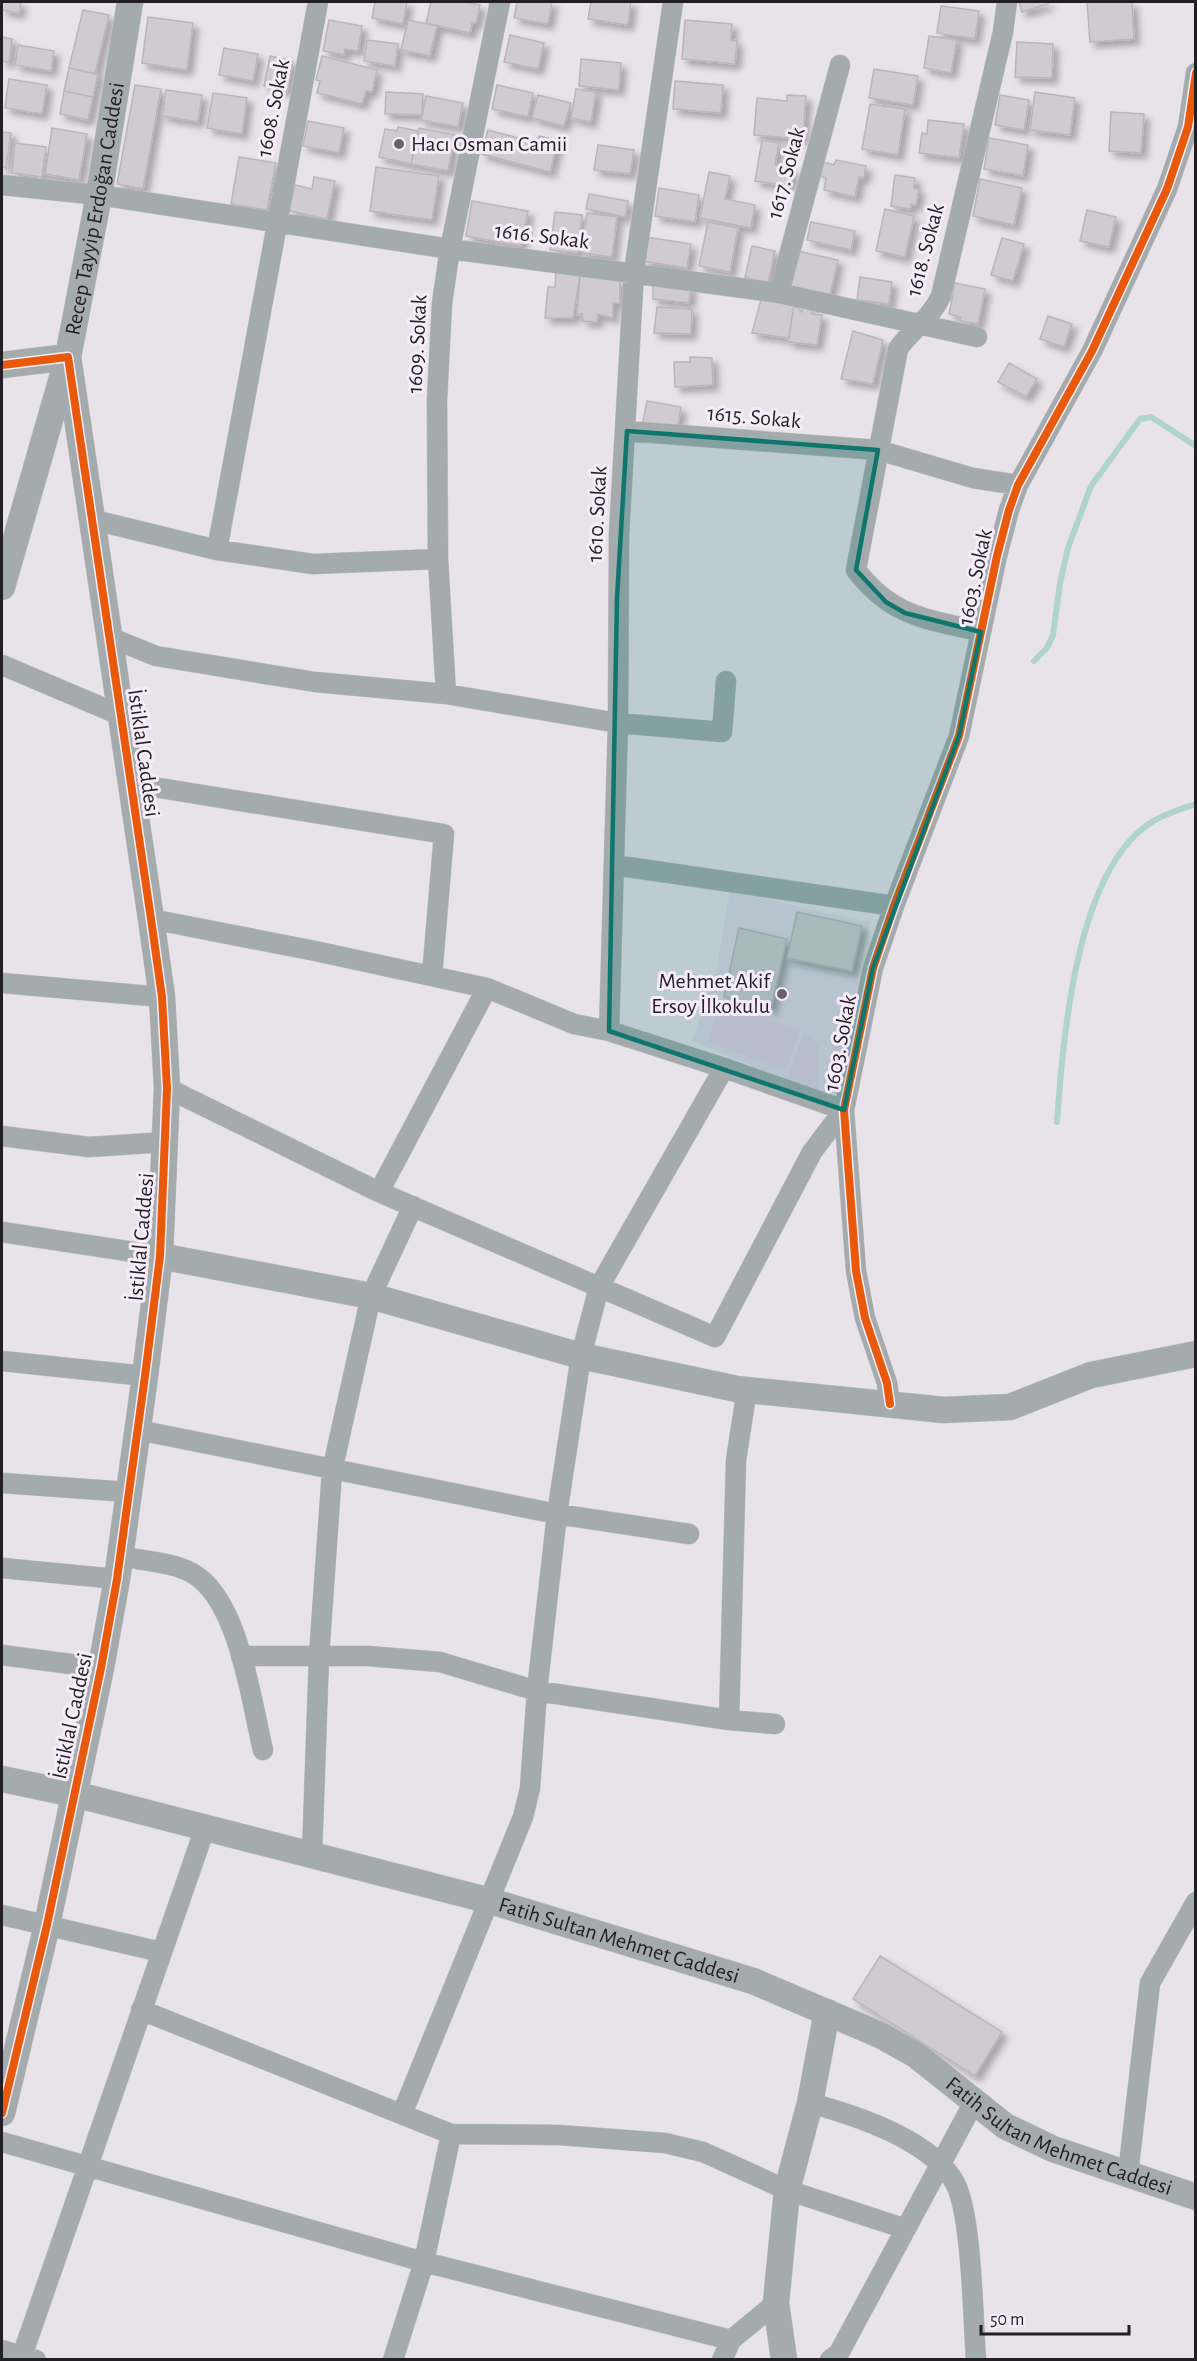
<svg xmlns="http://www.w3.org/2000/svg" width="1197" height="2361" viewBox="0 0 1197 2361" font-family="'Alegreya Sans',sans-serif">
<defs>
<filter id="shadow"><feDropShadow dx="5.5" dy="5.5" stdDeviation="3" flood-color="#0004"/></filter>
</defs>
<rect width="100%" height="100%" fill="#e8e2e9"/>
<path fill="#e2d7e5" d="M730 891 870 922 851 1016 844 1104 692 1041 716 972Z"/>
<path fill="#e1cfe5" d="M722 1001 800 1031 785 1071 707 1042Z
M851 1017 844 1104 834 1099 831 1040Z
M804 1032 818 1045 817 1093 786 1080Z"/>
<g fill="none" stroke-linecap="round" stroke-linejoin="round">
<path stroke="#b0d3ce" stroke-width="6" d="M1034 661 1047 648 1053 635 1060 583 1068 548 1091 486 1140 419 1151 417 1196 446
M1057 1122C1063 1041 1075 878 1146 826 1161 815 1178 810 1196 804"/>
</g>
<path fill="#d0cbd1" stroke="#b9b5ba" stroke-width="1.5" filter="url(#shadow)" d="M2 2H21L19 13 2 10Z
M375 2H407L403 24 372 18Z
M431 2H465L480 5 476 23H472L470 33 426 23Z
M517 2H552L548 24 514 18Z
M591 2H631L628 25 588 19Z
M1019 2H1048V4L1022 12Z
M1087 2H1132L1134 39 1090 42Z
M941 6 979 11 975 39 937 33Z
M83 10 109 15 95 74 69 68Z
M148 17 193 23 187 70 142 63Z
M329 20 362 26 358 51 345 49 344 55 323 51Z
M408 20 437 26 430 56 401 50Z
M685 20 732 24 731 40 737 41 735 64 682 59Z
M510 35 544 43 538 69 504 62Z
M929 36 957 40 951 73 924 68Z
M2 37 12 39 9 62 2 61Z
M367 40 398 44 395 66 364 61Z
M1017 42 1053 44 1052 78 1015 77Z
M18 45 54 51 51 71 15 65Z
M224 48 258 54 253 81 219 75Z
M270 56 293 61 287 91 264 86Z
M322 56 377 70 372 92 366 91 362 104 317 93 320 81 316 80Z
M581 59 621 63 619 90 579 86Z
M69 68 98 74 93 97 64 91Z
M874 69 918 76 913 105 869 98Z
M9 79 47 85 42 114 5 108Z
M675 81 723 85 721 113 673 109Z
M135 85 161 89 143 189 117 184Z
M497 85 533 93 528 117 492 109Z
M576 89 596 92 591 122 571 118Z
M166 90 202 95 198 122 162 116Z
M64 91 93 97 88 120 60 114Z
M386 92 423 94 422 115 385 114Z
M1035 92 1075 98 1070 135 1030 130Z
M213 93 247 98 242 134 207 128Z
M538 95 571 103 564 126 532 118Z
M787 95 806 96 803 139 754 135 757 98 787 101Z
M1000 95 1029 100 1024 130 995 125Z
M426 96 463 103 458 127 421 120Z
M870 104 905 109 898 155 862 149Z
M1111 112 1144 114 1141 153 1109 151Z
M928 120 964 124 959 158 919 153 922 133 927 134Z
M308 121 344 128 339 153 303 146Z
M398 127 418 131 411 164 379 157 385 129 397 131Z
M52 128 87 134 79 180 45 174Z
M419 128 455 135 448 171 411 164Z
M488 130 537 143 539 136 558 141 550 172 481 154Z
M2 132 11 133 6 168 2 167Z
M989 138 1028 145 1023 176 984 169Z
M762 140 779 143 775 165 793 168 790 186 755 181Z
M15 143 46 147 42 177 12 173Z
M598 145 634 150 630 174 594 170Z
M239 157 276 163 267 210 231 204Z
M836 160 866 166 864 178 859 177 855 197 824 190 826 178 820 176 823 162 834 165Z
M376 167 439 176 432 220 370 211Z
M709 172 730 176 725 199 755 205 751 228 700 218Z
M895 175 915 178 914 188 919 189 916 205 911 204 910 209 891 206Z
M314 177 335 181 327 219 289 211 295 185 312 189Z
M980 179 1022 188 1014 225 973 216Z
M659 188 699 195 695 222 655 216Z
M589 194 628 201 625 217 586 209Z
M472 201 528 211 521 246 466 236Z
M885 209 914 216 905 257 876 251Z
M1087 210 1116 217 1109 247 1080 241Z
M555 212 582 215 578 253 550 250Z
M587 213 617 217 612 257 582 253Z
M708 222 738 228 730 272 699 266Z
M811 222 855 231 851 250 807 240Z
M646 237 691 244 687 268 643 261Z
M1002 238 1024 244 1013 281 991 275Z
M752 246 775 251 768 283 745 277Z
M798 251 838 260 830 295 791 286Z
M556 271 580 275 573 318H545L548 287H555Z
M580 275 620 280V303H613V318L598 314 597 322 583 321 582 314 577 315Z
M860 277 892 282 889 304 857 300Z
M653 281 691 287 689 303 653 299Z
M955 283 985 289 978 324 961 321V317L949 314Z
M762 296 794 305 789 338 752 333Z
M794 305 802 312 803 305 813 307 812 314 822 315 817 345 788 342Z
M657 307 692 309 691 334 654 333Z
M1048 316 1072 324 1064 347 1040 339Z
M853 331 883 340 873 384 841 379Z
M690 357 712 358 713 385 675 387 674 362H690Z
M1009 363 1037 379 1026 397 998 382Z
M647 401 681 407 677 430 642 426Z
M797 912 862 926 852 971 787 958Z
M739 928 787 939 771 1008 724 997Z
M880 1956 1002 2032 975 2076 853 1999Z"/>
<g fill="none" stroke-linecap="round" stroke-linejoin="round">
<g stroke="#c4c0c5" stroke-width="21">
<path id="minor" d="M2 185 99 195 450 249 779 293 977 337
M779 293 840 65
M627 431 878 450 973 478 1018 485
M94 520 217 550 313 564 438 559
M217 550 318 2
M981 632C926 618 893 618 856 570L898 349C912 329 931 318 941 296L1003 32 1007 2
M109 637 156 656 315 682 446 694 618 723 722 732 726 681
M2 665 120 715
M446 694 438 559 437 400 442 303 450 249 500 2
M129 783 444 834 432 976
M614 865 894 906
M151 919 315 951 487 988 574 1024 609 1031 724 1068 844 1110
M2 983 162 997
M609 1031 618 723 619 534 634 272 673 2
M167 1088 379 1192 715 1337 812 1152 844 1110
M2 1136 89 1147 166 1142
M379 1192 487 988
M2 1232 160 1256
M2 1361 145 1376
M890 1404 887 1383 865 1318 856 1271 844 1110 873 968 894 906 959 736 997 556 1009 510 1018 485 1092 351 1167 189 1188 127 1196 73
M138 1430 557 1514 689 1534
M2 1483 128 1492
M120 1556C143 1561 172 1562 192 1573 239 1599 251 1701 263 1750
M2 1568 117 1579
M2 1655 101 1668
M241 1656H368L440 1662 537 1691 729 1720 775 1724
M729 1720 736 1460 747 1389
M312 1855 319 1656 332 1471 371 1296 413 1206
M2 1915 161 1952
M810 2103C855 2115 931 2140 955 2183 972 2215 973 2319 976 2360
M402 2114 523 1817 530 1788 537 1691 557 1514 581 1356 599 1287 724 1068
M451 2134 559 2135 665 2143 703 2152 787 2190 906 2229
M2 2142 424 2262 451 2134 141 2010
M1128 2174 1150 1983 1196 1902
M2 2350 36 2360
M22 2356 205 1828
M393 2360 424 2262 731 2340
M722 2360 731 2340 776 2303
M830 2360 839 2353 974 2102"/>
</g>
<g stroke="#c4c0c5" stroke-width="27">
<g id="tertiary">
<path d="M2 365 68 357 151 919 162 997 167 1088 160 1256 145 1376 117 1579 101 1668 47 1925 2 2113"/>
<path id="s1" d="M2 587 68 357 99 195 130 2"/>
<path d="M160 1256 371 1296 581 1356 737 1389 944 1410 1010 1407 1091 1375 1196 1354"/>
<path id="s2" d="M2 1779 74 1794 487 1900 753 1981 880 2035 916 2055 1005 2126 1053 2149 1196 2197"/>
<path d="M784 2360 776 2303 787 2190 810 2103 827 2012"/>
</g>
</g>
<use href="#minor" stroke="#a3abad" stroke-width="20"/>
<use href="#tertiary" stroke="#a3abad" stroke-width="26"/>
<g stroke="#f6ecf9" stroke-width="11">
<path id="cycleway" d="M2 365 68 357 151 919 162 997 167 1088 160 1256 145 1376 117 1579 101 1668 47 1925 2 2113
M890 1404 887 1383 865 1318 856 1271 844 1110 873 968 894 906 959 736 997 556 1009 510 1018 485 1092 351 1167 189 1188 127 1196 73"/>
</g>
<use href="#cycleway" stroke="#e8590c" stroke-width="8"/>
</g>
<path fill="#0f766e" fill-opacity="0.2" stroke="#0f766e" stroke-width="4.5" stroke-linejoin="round" d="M627 431 878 450 856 570 886 602 905 613 981 632 959 736 873 968 844 1110 609 1031 617 598Z"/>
<g fill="#676368" stroke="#f6ecf9" stroke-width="2">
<circle cx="399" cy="144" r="6"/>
<circle cx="782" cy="994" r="6"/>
</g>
<g text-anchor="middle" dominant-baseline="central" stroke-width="6" stroke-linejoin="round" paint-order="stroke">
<g font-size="22" fill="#221e23" stroke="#f6ecf9">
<text transform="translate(273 108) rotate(-79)">1608. Sokak</text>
<text transform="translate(786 173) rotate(-75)">1617. Sokak</text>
<text stroke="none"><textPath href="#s1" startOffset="390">Recep Tayyip Erdoğan Caddesi</textPath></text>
<text transform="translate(542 236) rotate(7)">1616. Sokak</text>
<text transform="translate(925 250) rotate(-75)">1618. Sokak</text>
<text transform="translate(417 344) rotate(-87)">1609. Sokak</text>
<text transform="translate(754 417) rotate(5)">1615. Sokak</text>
<text transform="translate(597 514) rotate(-87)">1610. Sokak</text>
<text transform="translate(975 577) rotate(-78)">1603. Sokak</text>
<text transform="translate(144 753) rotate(82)">İstiklal Caddesi</text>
<text transform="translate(840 1043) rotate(-79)">1603. Sokak</text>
<text transform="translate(141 1237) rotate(-85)">İstiklal Caddesi</text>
<text transform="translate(72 1716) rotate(-78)">İstiklal Caddesi</text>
<text stroke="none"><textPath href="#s2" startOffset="638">Fatih Sultan Mehmet Caddesi</textPath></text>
<text stroke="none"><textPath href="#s2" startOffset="1124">Fatih Sultan Mehmet Caddesi</textPath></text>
</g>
<g font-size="22" fill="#221e23" stroke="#f6ecf9" text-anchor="start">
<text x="411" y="144">Hacı Osman Camii</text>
<text x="770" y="981" text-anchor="end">Mehmet Akif<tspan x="770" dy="25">Ersoy İlkokulu</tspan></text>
</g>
</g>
<rect width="1197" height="2361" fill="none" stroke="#221e23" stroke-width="6"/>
<path d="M981 2325v9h148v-9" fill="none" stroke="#221e23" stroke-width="3"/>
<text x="990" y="2325" font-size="18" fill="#221e23" stroke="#f6ecf9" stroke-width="4.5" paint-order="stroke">50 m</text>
</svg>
